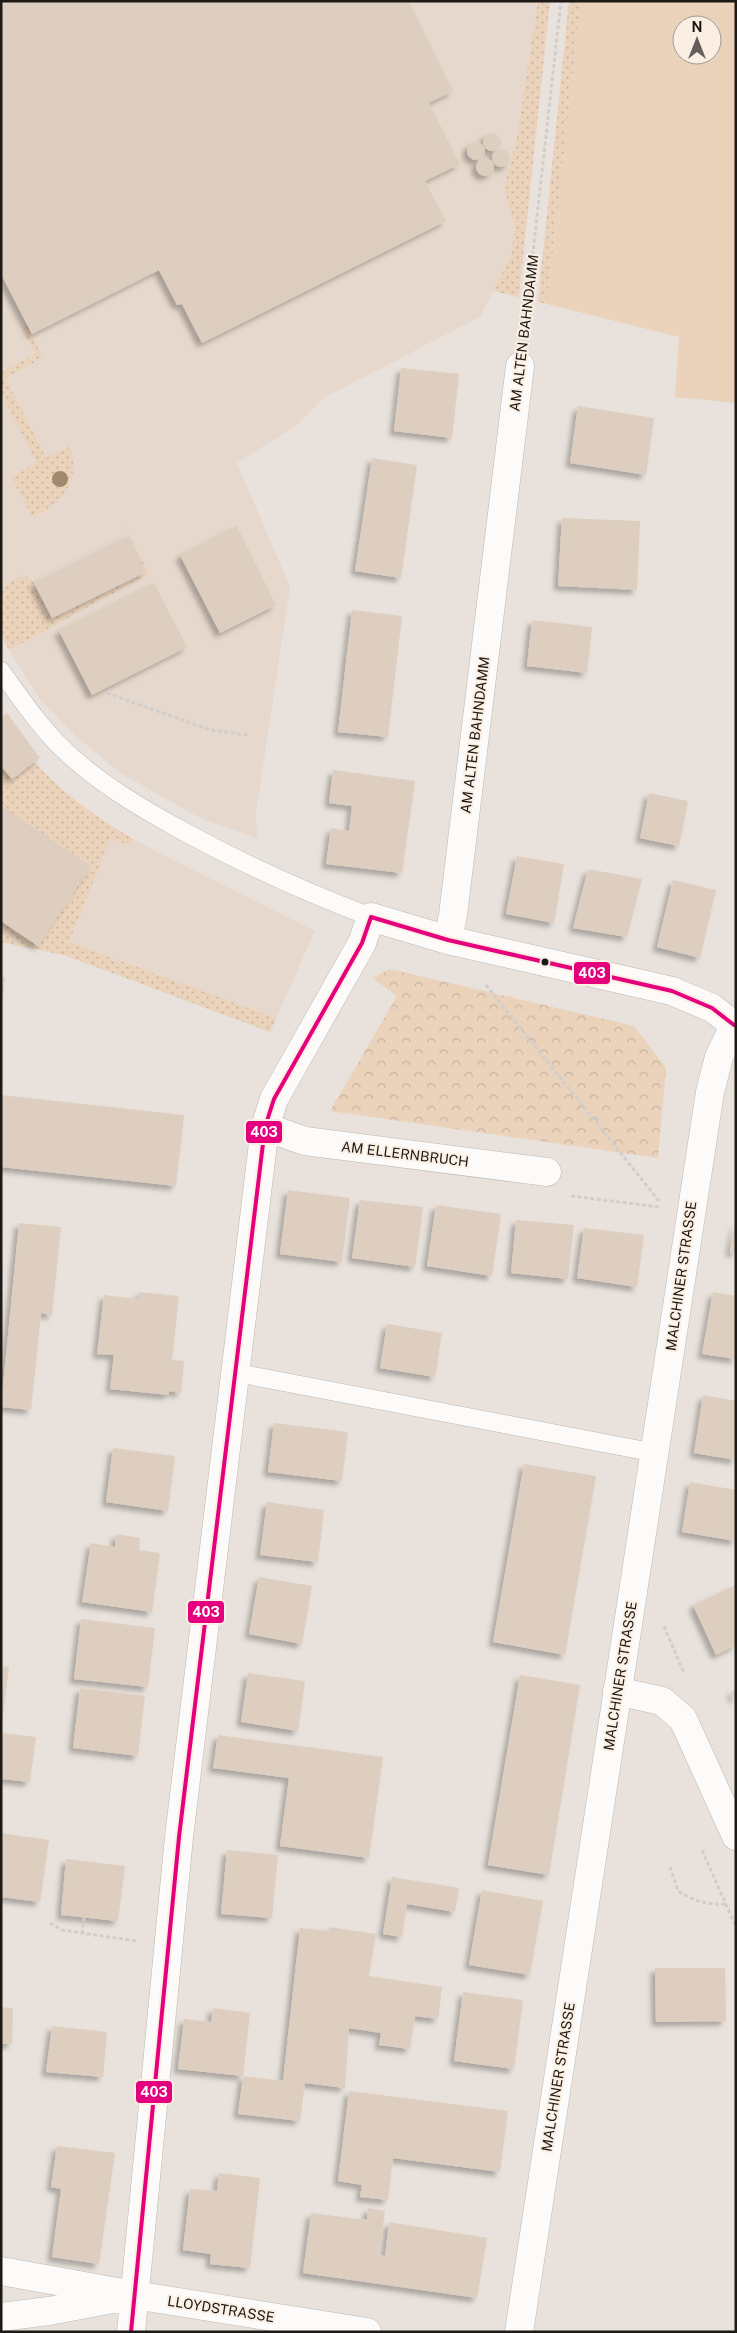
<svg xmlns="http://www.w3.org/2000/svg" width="737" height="2333" viewBox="0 0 737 2333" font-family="'Public Sans',sans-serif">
<defs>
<pattern id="grass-dots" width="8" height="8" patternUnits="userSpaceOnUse" patternTransform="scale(1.25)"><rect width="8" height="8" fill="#ead2bb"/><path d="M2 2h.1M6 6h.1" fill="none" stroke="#c8b4a0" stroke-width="1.8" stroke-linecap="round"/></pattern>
<pattern id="forest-crowns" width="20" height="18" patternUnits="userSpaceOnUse" patternTransform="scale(1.25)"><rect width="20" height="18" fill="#ead2bb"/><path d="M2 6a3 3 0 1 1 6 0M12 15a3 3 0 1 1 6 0" fill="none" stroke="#c8b4a0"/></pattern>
<filter id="shadow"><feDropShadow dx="-4.5" dy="4.5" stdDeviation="2.5" flood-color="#0004"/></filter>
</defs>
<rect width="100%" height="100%" fill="#e9e2dc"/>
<path fill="#e6d8cc" d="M1 1H538L517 136 504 189 515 226 511 256 480 317 325 397 297 425 237 463 290 587 256 813 257 838 200 818 119 772 75 735 39 698 1 637Z
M1 719 34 762 60 790 109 825 153 850 315 931 270 1032 64 955 1 942Z"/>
<path fill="url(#grass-dots)" d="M538 1H550L519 297 493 291 511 256 515 226 504 189 517 136Z
M569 1H581L547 304 538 302Z
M26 323 42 356 39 360 5 378 46 458 69 447C83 476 62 506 32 516L11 477 37 463 1 393V372L35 354 21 326Z
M123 523 149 574 9 650 1 632V590L12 581 24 575 34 583 52 618 146 573Z
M34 762C63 793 95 817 132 838L130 845 110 839 69 942 276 1018 270 1032 64 955 1 942V921L38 945 91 866 1 806V766L12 779Z"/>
<path fill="url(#forest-crowns)" d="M390 969 634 1026 666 1068 658 1158 330 1111 397 996 373 978Z"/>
<path fill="#ead2bb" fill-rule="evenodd" d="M581 1H736V403L675 397 679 337 547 304ZM682 25H712V55H682Z"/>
<path fill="#ddcec0" filter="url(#shadow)" d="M11 1H409L453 91 429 103 460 164 425 181 446 221 202 343 182 304 177 305 159 270 32 334 1 274V6Z
M483 142a9 9 0 1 1 18 0a9 9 0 1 1-18 0Z
M467 151a9 9 0 1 1 18 0a9 9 0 1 1-18 0Z
M492 158a9 9 0 1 1 18 0a9 9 0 1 1-18 0Z
M476 167a9 9 0 1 1 18 0a9 9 0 1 1-18 0Z
M401 368 459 374 452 438 394 431Z
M578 406 654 418 646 475 570 463Z
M372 458 417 465 401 578 355 571Z
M562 518 640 521 637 590 558 586Z
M237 526 276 605 220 633 180 555Z
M129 536 146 572 52 618 34 583Z
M154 583 187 647 92 695 59 631Z
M352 610 402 616 388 737 338 732Z
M532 620 592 627 587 673 527 666Z
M7 713 40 758 12 779 1 766V718Z
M333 770 415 781 402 873 326 864 331 828 349 831 352 806 329 803Z
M649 793 688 801 679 846 640 838Z
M1 806 91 866 38 946 1 921Z
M517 856 564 864 554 923 506 914Z
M588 869 642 879 627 937 573 928Z
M673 880 716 890 700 958 657 947Z
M1 977H5L3 999H1Z
M1 1095 184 1115 176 1186 1 1167Z
M288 1190 350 1198 342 1262 280 1254Z
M360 1200 423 1207 415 1267 352 1258Z
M436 1205 501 1214 492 1276 427 1266Z
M516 1220 574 1225 568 1279 511 1273Z
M19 1223 61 1227 52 1315 41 1313 31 1410 1 1407Z
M735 1224H736V1253L730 1252Z
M584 1228 644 1235 637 1287 577 1278Z
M139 1292 179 1296 172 1360 184 1361 181 1393 169 1391V1395L110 1389 114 1355 97 1354 104 1295 139 1299Z
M713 1292 736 1296V1359L702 1354Z
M387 1324 442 1333 435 1377 380 1368Z
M703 1395 736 1401V1460L694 1453Z
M274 1423 348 1432 342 1481 268 1472Z
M113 1448 175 1456 168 1511 106 1502Z
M524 1464 596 1476 565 1655 493 1642Z
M690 1482 736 1490V1541L682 1532Z
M267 1502 324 1510 318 1562 260 1555Z
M116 1534 140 1538 139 1550 160 1553 152 1612 82 1602 91 1543 115 1547Z
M259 1577 312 1586 302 1644 249 1634Z
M736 1585V1645L716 1655 693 1605Z
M81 1619 155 1628 148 1687 74 1679Z
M1 1666 9 1667 2 1723H1Z
M248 1673 305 1681 298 1731 241 1722Z
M520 1675 580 1685 549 1875 488 1865Z
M80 1688 145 1696 138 1756 73 1748Z
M736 1689V1702L731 1692Z
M1 1733 36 1737 30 1782 1 1779Z
M218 1735 383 1757 369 1858 280 1846 289 1778 213 1768Z
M1 1833 49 1840 40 1902 1 1897Z
M227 1850 278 1855 272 1918 221 1914Z
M66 1859 125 1866 118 1921 61 1915Z
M392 1877 459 1888 455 1912 407 1904 402 1937 383 1934Z
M482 1890 543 1901 530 1975 469 1965Z
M329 1927 376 1934 369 1976 442 1987 438 2019 415 2016 410 2049 379 2045 381 2033 349 2028 345 2088 305 2083 300 2121 238 2114 243 2076 283 2081 300 1928 329 1931Z
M655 1968H725L726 2021 656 2022Z
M463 1992 523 2000 514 2069 454 2061Z
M1 2007 13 2008 12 2044H1Z
M213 2008 250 2013 243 2076 178 2069 184 2019 211 2022Z
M52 2026 107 2032 103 2077 46 2072Z
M349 2091 508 2111 500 2172 393 2158 388 2200 360 2197 362 2185 338 2181Z
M57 2146 115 2153 99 2264 52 2257 61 2189 51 2187Z
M219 2173 260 2178 250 2268 210 2264 211 2254 183 2250 190 2189 217 2191Z
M368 2208 385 2211 379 2255 385 2256 389 2222 487 2238 477 2298 303 2273 311 2213 367 2220Z"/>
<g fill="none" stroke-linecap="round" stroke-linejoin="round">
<g stroke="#bcb7b2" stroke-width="19">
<path id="service" d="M1 671C20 697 39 726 63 749 97 782 139 807 181 830 243 864 305 892 371 917
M237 1373 656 1453"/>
</g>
<g stroke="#bcb7b2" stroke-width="29">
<path id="minor" d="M448 940 453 915 520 366
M265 1127 305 1141 547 1172
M617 1691 662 1701 683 1719 736 1836
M1 2271 134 2295 367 2332
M1 2317 49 2311 118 2298
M131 2332 179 1837 265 1127 274 1099 362 943 371 917 448 940 672 991 712 1008 734 1025
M519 2332 710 1092 719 1057 736 1022"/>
</g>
<path stroke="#d0cecc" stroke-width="3" stroke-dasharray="4 2.5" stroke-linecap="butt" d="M524 333 561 1
M107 693 210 730 249 735
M486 985 659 1201
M571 1196 659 1207
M664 1626 684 1673
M702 1850 736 1927
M670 1867 678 1891C694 1901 707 1905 726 1904
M50 1923 62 1930 136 1941
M82 1934 84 1918"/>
<use href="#service" stroke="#fcfbfa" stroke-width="18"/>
<use href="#minor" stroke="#fcfbfa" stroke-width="28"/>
<g stroke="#fbefe4" stroke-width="8">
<path id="bus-1" d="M371 917 448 940 672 991 712 1008 734 1025
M131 2332 179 1837 265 1127 274 1099 362 943 371 917"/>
</g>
<use href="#bus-1" stroke="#e5007d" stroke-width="4"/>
</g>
<circle fill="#a2896d" cx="60" cy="479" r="8"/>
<circle fill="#1d1915" stroke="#fbefe4" stroke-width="2" cx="545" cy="962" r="4.5"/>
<g text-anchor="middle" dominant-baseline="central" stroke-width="4" stroke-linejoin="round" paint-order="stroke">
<g font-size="14" fill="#1d1915" stroke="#fbefe4">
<text transform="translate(524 333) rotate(-83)">AM ALTEN BAHNDAMM</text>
<text transform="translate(475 735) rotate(-83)">AM ALTEN BAHNDAMM</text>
<text transform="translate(405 1154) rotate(7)">AM ELLERNBRUCH</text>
<text transform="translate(681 1276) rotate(-82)">MALCHINER STRASSE</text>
<text transform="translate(620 1676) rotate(-81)">MALCHINER STRASSE</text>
<text transform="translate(558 2077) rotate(-81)">MALCHINER STRASSE</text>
<text transform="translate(221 2309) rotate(9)">LLOYDSTRASSE</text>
</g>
</g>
<g stroke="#fbefe4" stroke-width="2">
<rect x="573" y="961" width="38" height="24" rx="5" fill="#e5007d"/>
<rect x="245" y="1120" width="38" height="24" rx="5" fill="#e5007d"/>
<rect x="187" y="1600" width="38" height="24" rx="5" fill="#e5007d"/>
<rect x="135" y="2080" width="38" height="24" rx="5" fill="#e5007d"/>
</g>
<g font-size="14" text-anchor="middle" font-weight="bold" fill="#fff">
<text x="592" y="978">403</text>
<text x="264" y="1137">403</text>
<text x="206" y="1617">403</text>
<text x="154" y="2097">403</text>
</g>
<rect width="737" height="2333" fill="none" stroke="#1d1915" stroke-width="5"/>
<g transform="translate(697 40)"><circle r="24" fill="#fbefe4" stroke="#a29991"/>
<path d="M0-4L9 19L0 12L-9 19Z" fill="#645f5b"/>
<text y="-8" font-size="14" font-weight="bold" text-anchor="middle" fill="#1d1915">N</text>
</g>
</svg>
